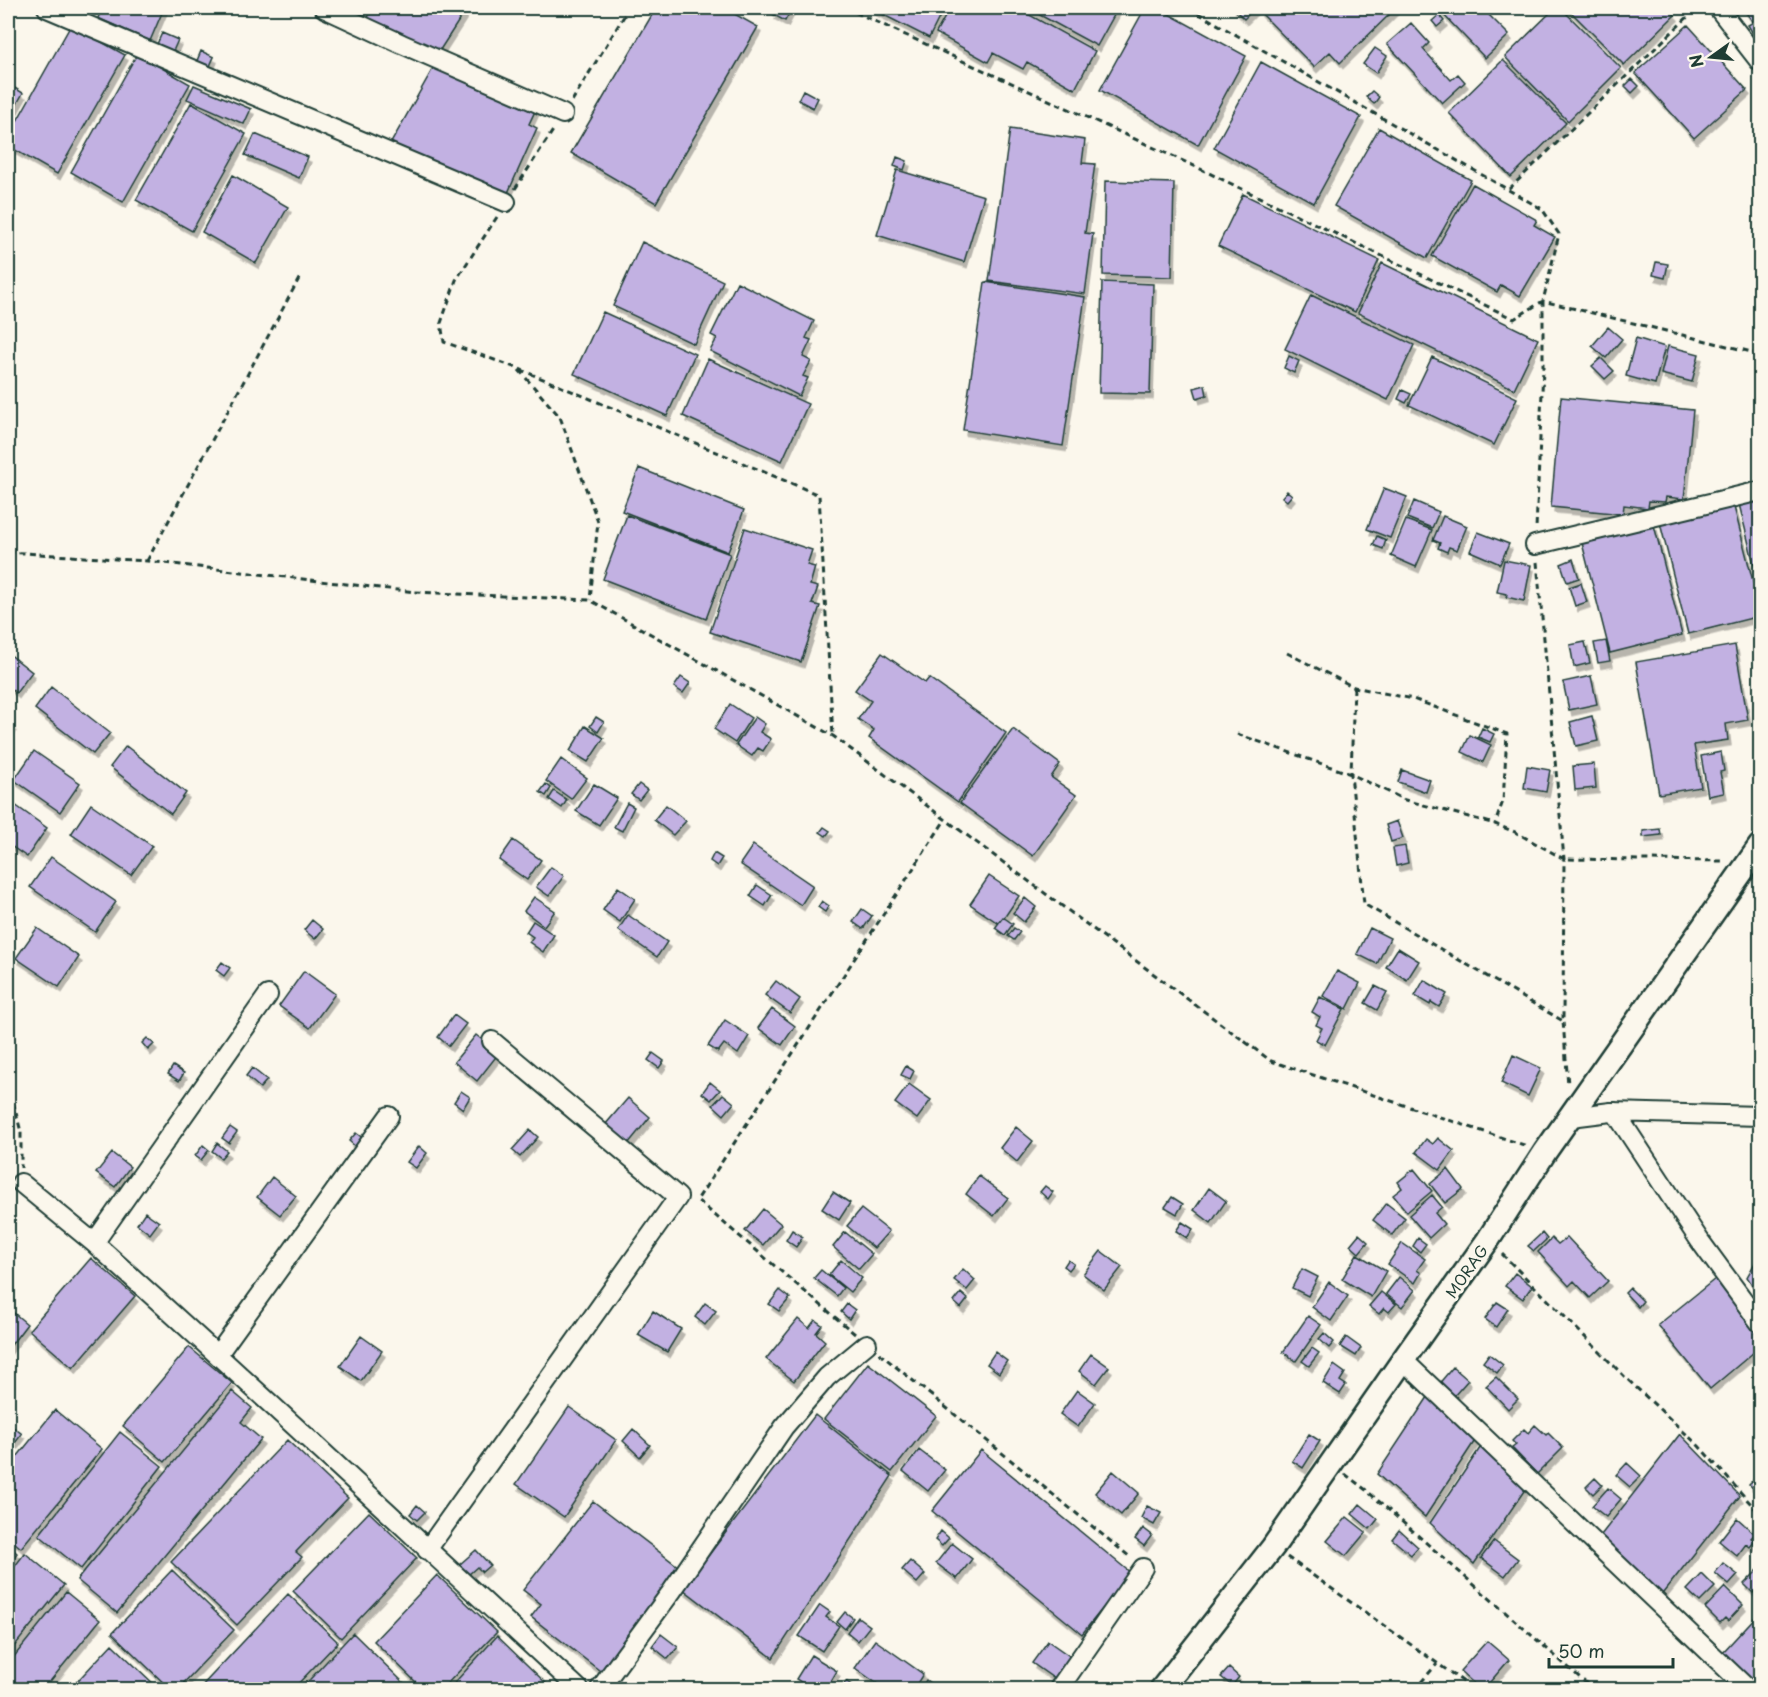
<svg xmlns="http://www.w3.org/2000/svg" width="1768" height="1697" viewBox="0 0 1768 1697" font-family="'Playpen Sans',sans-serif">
<defs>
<filter id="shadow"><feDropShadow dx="3" dy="5.5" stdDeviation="0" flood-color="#0004"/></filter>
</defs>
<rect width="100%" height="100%" fill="#fbf7ec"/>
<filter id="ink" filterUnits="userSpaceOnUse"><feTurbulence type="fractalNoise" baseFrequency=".0167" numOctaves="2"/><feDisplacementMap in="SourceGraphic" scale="12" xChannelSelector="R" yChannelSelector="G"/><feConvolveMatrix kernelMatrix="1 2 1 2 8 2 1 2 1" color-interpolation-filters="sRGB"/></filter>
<g filter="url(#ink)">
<path fill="#c2b1e2" stroke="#1f3d34" stroke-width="1.5" filter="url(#shadow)" d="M102 8H164L150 41 98 18Z
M374 8H467L438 53 366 20Z
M656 8H724L758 27 656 203 571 153Z
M775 8H786L791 10 785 21 772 14Z
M870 8H944L929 38Z
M950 8H1017L1095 51 1075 89 1027 62 1023 69 993 53 988 62 936 33Z
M1027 8H1118L1097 46Z
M1145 8H1158L1246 56 1198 145 1100 90Z
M1233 8H1255L1244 19Z
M1262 8H1396L1340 63 1330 52 1314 67 1259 11Z
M1437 8H1482L1509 35 1485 58Z
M1555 8H1561L1621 68 1568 121 1505 57Z
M1567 8H1668L1675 15 1624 65Z
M1743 8H1760V15L1752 21Z
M1439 15 1444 21 1437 27 1432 21Z
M1755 21 1760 30V34L1755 37 1748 25Z
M1411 23 1429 43 1423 49 1451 80 1458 74 1465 82 1442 103 1387 44Z
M71 25 125 55 57 174 8 146V137Z
M1688 25 1747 90 1694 138 1635 73Z
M162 33 178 40 173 51 157 44Z
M1375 48 1387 56 1376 73 1363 64Z
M201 51 214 57 209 68 196 63Z
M137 54 190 84 123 202 71 172Z
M1503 60 1566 123 1511 177 1449 113Z
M1261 62 1361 117 1314 203 1214 148Z
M436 63 536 109 529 124 537 128 507 195 391 143Z
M1632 79 1639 86 1632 93 1625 86Z
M8 84 23 93 14 109 8 106Z
M194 85 251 109 244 124 187 99Z
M803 90 818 98 813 108 798 100Z
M1372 91 1379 97 1374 104 1366 97Z
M191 103 246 134 192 231 136 200Z
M1379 128 1471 180 1427 258 1334 206Z
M1010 129 1085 140 1082 163 1095 164 1085 233 1093 234 1085 294 989 281Z
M255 134 308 157 299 178 245 155Z
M897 157 907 161 904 170 894 166Z
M897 170 984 196 964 262 877 235Z
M233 175 288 207 256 263 202 232Z
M1105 181 1174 183 1172 277 1103 275Z
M1473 184 1537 220 1534 225 1555 237 1520 296 1501 285 1497 292 1432 256Z
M1243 194 1379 260 1355 312 1218 246Z
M642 242 723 281 694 344 613 306Z
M1656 262 1668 264 1665 278 1653 275Z
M1382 263 1538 339 1514 389 1358 313Z
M737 282 814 321 806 338 811 340 803 357 811 361 803 376 808 378 799 396 710 351 717 338 711 335Z
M985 282 1085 297 1063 446 963 430Z
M1102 282 1153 284 1150 394 1099 393Z
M1311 295 1414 345 1388 400 1285 349Z
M603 312 695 354 667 416 574 374Z
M1608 327 1622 339 1606 358 1592 346Z
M1636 338 1665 347 1655 384 1626 376Z
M1668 346 1699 354 1692 382 1661 374Z
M1289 356 1299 361 1294 373 1284 368Z
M1432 357 1517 398 1494 445 1409 405Z
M1601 358 1614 371 1605 379 1592 366Z
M708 359 808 404 782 461 683 416Z
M1205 385 1207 395 1197 398 1194 388Z
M1402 390 1411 394 1406 403 1398 399Z
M1561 397 1693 410 1684 499 1666 497 1665 502 1649 501 1648 508 1624 505 1623 514 1551 507Z
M639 468 744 510 728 552 622 511Z
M1384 488 1407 497 1390 538 1367 529Z
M1287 491 1292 495 1287 501 1282 497Z
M1760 499V589L1739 504Z
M1414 501 1439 512 1432 528 1407 518Z
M1733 503 1760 609V616L1688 634 1660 523Z
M627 515 730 554 706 619 603 579Z
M1443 516 1467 526 1457 550 1449 547 1447 552 1438 548 1440 543 1433 540Z
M1406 520 1432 530 1416 567 1391 556Z
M1654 525 1682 635 1610 653 1582 543Z
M745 528 812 550 807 565 815 567 810 585 818 587 812 604 820 606 801 662 710 632Z
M1478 532 1509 544 1500 564 1470 551Z
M1377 536 1386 540 1383 549 1373 545Z
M1573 559 1579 578 1567 582 1561 564Z
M1504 560 1531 565 1524 601 1506 597 1507 594 1497 592Z
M1581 583 1587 602 1575 606 1569 587Z
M1606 641 1610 661 1598 663 1594 643Z
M1585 642 1590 663 1574 667 1570 645Z
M1735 645 1748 720 1726 724 1728 740 1694 745 1701 787 1659 794 1636 662Z
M8 653 32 672 16 693 8 686Z
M882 653 925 683 929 678 1006 733 958 802 869 738 874 730 858 719 871 701 855 690Z
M1591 676 1597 704 1569 710 1563 682Z
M681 677 690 683 683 693 674 687Z
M51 687 110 733 93 754 35 709Z
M730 704 751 718 735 743 714 729Z
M1592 716 1598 741 1576 746 1570 722Z
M596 717 604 722 598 732 590 726Z
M755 717 765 724 760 732 771 739 763 751 758 748 752 756 736 745Z
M8 722 13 726 8 734Z
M585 726 604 738 588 762 570 751Z
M1482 728 1494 734 1490 742 1478 737Z
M1013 729 1060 764 1051 777 1076 795 1033 856 960 803Z
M1470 735 1491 745 1483 762 1462 752Z
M126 746 186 793 171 814 110 767Z
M34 751 80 783 60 812 14 780Z
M1721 752 1724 771 1720 772 1724 793 1708 796 1701 756Z
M561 759 587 778 571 799 546 781Z
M1594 764 1596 788 1575 790 1573 766Z
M1527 766 1550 770 1546 792 1524 788Z
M1402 770 1430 780 1426 792 1398 782Z
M546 784 551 788 546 796 540 792Z
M594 784 617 798 599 825 576 811Z
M639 784 647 790 639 800 631 794Z
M554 791 567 800 562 808 549 799Z
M8 800 47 828 27 857 8 844Z
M627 803 634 807 622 831 614 827Z
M91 804 152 846 131 875 71 834Z
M666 805 686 821 673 835 654 820Z
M1397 821 1403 838 1391 842 1386 825Z
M824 827 830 831 826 836 820 832Z
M1660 829 1661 835 1643 837V831Z
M513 840 541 860 527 880 499 860Z
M753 845 813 886 801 905 740 864Z
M1405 846 1408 863 1396 866 1393 848Z
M714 853 722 858 717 866 710 861Z
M51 857 116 902 95 932 30 887Z
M551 867 564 876 549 896 536 887Z
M989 876 1019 896 1004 918 1003 917 998 923 970 904Z
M757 885 772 895 765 906 750 896Z
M618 887 635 899 620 922 603 910Z
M534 897 555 911 544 926 524 911Z
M1025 898 1036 907 1024 922 1013 913Z
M822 901 829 906 825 912 818 907Z
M862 909 872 916 863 929 853 922Z
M628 915 667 942 657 957 618 930Z
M1003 917 1013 924 1005 935 995 928Z
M312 920 323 929 315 939 304 930Z
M533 921 554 935 543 952 529 942 533 937 526 932Z
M37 928 79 957 59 987 16 958Z
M1014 928 1020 932 1014 940 1008 936Z
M1370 928 1390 938 1377 964 1357 954Z
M1398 948 1419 961 1407 980 1386 967Z
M222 962 230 968 224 976 216 970Z
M304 971 335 994 310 1028 279 1006Z
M1337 971 1360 983 1347 1009 1323 996Z
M1424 980 1447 994 1439 1007 1431 1002 1430 1005 1415 996Z
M776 981 800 999 790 1013 765 995Z
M1375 986 1387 992 1377 1010 1365 1003Z
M1320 997 1344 1009 1325 1045 1316 1040 1322 1028 1316 1025 1320 1017 1312 1012Z
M772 1009 795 1026 782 1045 758 1028Z
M454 1015 466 1024 449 1046 438 1037Z
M725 1020 749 1036 738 1054 724 1044 718 1052 708 1046Z
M476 1035 499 1053 477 1081 454 1062Z
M147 1038 154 1044 148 1050 142 1043Z
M653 1053 664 1061 659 1068 648 1060Z
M1513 1055 1541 1068 1528 1096 1501 1083Z
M173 1066 184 1073 179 1081 168 1074Z
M906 1066 914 1071 910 1079 901 1075Z
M252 1068 267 1080 260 1088 246 1076Z
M710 1082 720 1090 711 1100 702 1093Z
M909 1084 931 1100 917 1119 895 1103Z
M461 1091 470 1097 463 1109 454 1102Z
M723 1094 734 1103 724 1115 713 1105Z
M628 1098 650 1117 628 1144 605 1125Z
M230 1127 237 1132 229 1143 222 1138Z
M1016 1127 1033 1141 1017 1162 1000 1148Z
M530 1130 538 1137 520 1157 512 1150Z
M356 1133 364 1139 357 1148 349 1141Z
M1438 1138 1454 1151 1440 1170 1416 1152 1426 1139 1433 1144Z
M217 1143 227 1151 221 1158 212 1151Z
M203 1145 209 1150 201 1160 195 1156Z
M419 1146 427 1153 416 1168 407 1162Z
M112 1153 130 1167 115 1187 96 1173Z
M1414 1169 1432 1191 1407 1212 1393 1195 1402 1188 1398 1182Z
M1448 1169 1463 1189 1445 1203 1430 1184Z
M979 1176 1008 1198 994 1216 966 1194Z
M272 1177 296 1196 280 1215 257 1197Z
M1045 1186 1053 1192 1048 1199 1040 1192Z
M1209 1188 1226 1201 1211 1223 1194 1210Z
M833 1192 850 1203 839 1220 822 1209Z
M1432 1195 1442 1207 1435 1213 1444 1224 1429 1238 1409 1215Z
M1172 1197 1183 1204 1177 1214 1165 1207Z
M1386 1203 1405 1218 1392 1235 1373 1220Z
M763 1209 781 1224 763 1245 745 1231Z
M861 1209 889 1231 874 1248 847 1226Z
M145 1212 159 1222 150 1234 137 1224Z
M1182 1222 1193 1229 1187 1238 1176 1231Z
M792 1230 803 1237 796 1247 786 1240Z
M845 1232 872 1254 859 1269 833 1247Z
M1542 1233 1547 1239 1534 1251 1528 1246Z
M1359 1234 1368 1242 1359 1253 1350 1245Z
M1567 1237 1608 1281 1590 1298 1574 1281 1569 1286 1538 1252 1552 1238 1558 1244Z
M1418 1238 1426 1244 1420 1252 1413 1246Z
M1402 1243 1425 1259 1417 1270 1421 1273 1415 1283 1388 1264Z
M1101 1251 1122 1267 1104 1290 1083 1274Z
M1357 1254 1386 1271 1371 1297 1342 1279Z
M1760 1254V1296L1747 1277Z
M91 1258 135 1296 73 1368 29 1330Z
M841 1260 862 1278 850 1292 829 1275Z
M1068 1260 1074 1264 1069 1270 1064 1266Z
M963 1269 975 1280 967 1290 954 1280Z
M1302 1269 1318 1277 1308 1296 1292 1288Z
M821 1270 843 1288 837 1296 814 1278Z
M1515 1273 1532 1286 1523 1299 1505 1286Z
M1399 1277 1415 1290 1402 1307 1386 1294Z
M1715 1279 1760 1335V1347L1710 1389 1658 1325Z
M1329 1282 1348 1296 1331 1321 1312 1307Z
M1630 1288 1643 1301 1638 1307 1625 1293Z
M780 1290 790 1298 779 1311 769 1304Z
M1381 1292 1396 1304 1389 1312 1384 1308 1379 1314 1369 1306Z
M961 1293 968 1299 961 1308 954 1302Z
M1497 1302 1508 1309 1496 1327 1485 1319Z
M705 1303 716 1311 705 1325 695 1317Z
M847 1304 855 1310 849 1319 841 1312Z
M8 1308 27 1324 8 1349Z
M653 1311 681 1329 667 1352 638 1335Z
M1308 1316 1321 1325 1296 1361 1283 1352Z
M798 1319 809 1328 815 1320 822 1325 816 1333 825 1341 794 1381 766 1359Z
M1324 1333 1334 1342 1329 1348 1319 1339Z
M361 1336 382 1351 361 1381 340 1366Z
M1346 1337 1361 1348 1356 1356 1340 1346Z
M189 1347 232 1383 165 1462 123 1426Z
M1312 1348 1319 1353 1309 1366 1302 1361Z
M995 1352 1007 1361 999 1373 987 1364Z
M1091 1354 1109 1367 1096 1384 1079 1371Z
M1489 1354 1503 1365 1497 1373 1483 1362Z
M868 1363 936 1416 892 1472 824 1419Z
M1334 1365 1345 1373 1340 1381 1346 1385 1340 1394 1323 1383Z
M1453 1367 1468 1380 1446 1405 1432 1392Z
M1496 1377 1518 1399 1508 1409 1486 1386Z
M1077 1390 1095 1403 1078 1427 1060 1414Z
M232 1391 252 1408 241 1422 261 1439 117 1613 77 1580Z
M1430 1394 1476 1439 1425 1517 1377 1474Z
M569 1407 616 1440 564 1517 516 1484Z
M55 1410 102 1449 21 1548 8 1537V1468Z
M815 1415 892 1476 773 1658 683 1589Z
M8 1423 22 1434 8 1452Z
M1535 1425 1546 1435 1548 1433 1563 1448 1537 1474 1512 1448 1516 1445 1512 1441 1524 1429 1528 1433Z
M633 1429 650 1445 640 1457 623 1441Z
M120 1432 162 1466 81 1569 39 1535Z
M1309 1434 1320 1441 1303 1468 1292 1461Z
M1680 1434 1740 1496 1659 1598 1601 1535Z
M287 1440 348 1498 296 1552 302 1557 237 1625 171 1562Z
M1482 1445 1526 1488 1474 1564 1430 1523Z
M919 1450 945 1470 928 1491 903 1471Z
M981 1450 1131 1573 1082 1634 932 1511Z
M1627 1463 1641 1476 1630 1487 1616 1475Z
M1113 1471 1139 1493 1121 1515 1095 1493Z
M1760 1473V1496L1749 1484Z
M1595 1478 1602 1485 1593 1494 1586 1487Z
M1608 1488 1621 1499 1606 1517 1592 1506Z
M593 1501 684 1571 604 1674 531 1617 541 1604 523 1590Z
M1360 1504 1378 1519 1370 1529 1352 1514Z
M417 1505 425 1512 417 1520 410 1514Z
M1147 1506 1161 1513 1154 1525 1141 1518Z
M369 1512 417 1558 341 1638 293 1591Z
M1347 1517 1366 1532 1346 1556 1327 1541Z
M1737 1518 1755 1534 1751 1538 1755 1541 1750 1547 1746 1544 1737 1556 1719 1541Z
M1143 1528 1152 1535 1144 1546 1135 1539Z
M1399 1530 1418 1547 1411 1555 1392 1539Z
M941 1531 949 1538 942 1546 935 1540Z
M1494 1541 1518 1559 1505 1576 1481 1558Z
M952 1543 972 1559 957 1579 936 1563Z
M8 1545 17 1553 8 1565Z
M476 1550 490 1565 482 1572 477 1567 468 1575 459 1565Z
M25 1553 64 1585 8 1654V1575Z
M910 1561 925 1574 917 1583 902 1570Z
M1723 1563 1738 1575 1729 1585 1715 1573Z
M1760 1568V1588L1759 1587 1753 1593 1744 1584Z
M172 1570 234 1630 177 1690H171L112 1633Z
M1702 1574 1715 1587 1700 1602 1687 1590Z
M437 1575 497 1632 441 1690H424L374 1641Z
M1725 1587 1743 1605 1728 1621 1725 1618 1720 1623 1705 1608Z
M66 1592 100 1620 43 1690H8V1664Z
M288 1594 338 1642 292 1690H198Z
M820 1605 830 1612 826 1617 839 1626 822 1651 799 1636Z
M845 1612 853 1618 845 1629 837 1622Z
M1760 1612V1683L1757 1686 1722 1653Z
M858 1617 870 1626 858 1641 847 1632Z
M353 1633 411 1690H300Z
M661 1634 678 1647 668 1659 652 1646Z
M497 1636 553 1690H448Z
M875 1640 923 1674 913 1690H882L883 1688 855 1668Z
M1048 1641 1075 1660 1059 1682 1032 1663Z
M1487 1641 1509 1660 1483 1690H1481L1460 1671Z
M112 1644 160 1690H69Z
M811 1655 837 1671 826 1690H813L796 1679Z
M1229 1668 1239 1677 1232 1686 1221 1677Z
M926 1680 939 1690H920Z
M846 1681 858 1690H841Z"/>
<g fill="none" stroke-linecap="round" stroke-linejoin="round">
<g stroke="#1f3d34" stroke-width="22">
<path id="minor" d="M47 8 506 202
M324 8 402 44 563 114
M1718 8 1760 62
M1535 545 1760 491
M268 995 94 1243C258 1390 418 1541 580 1690
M1615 1112 1700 1241 1760 1323
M1571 1117 1611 1112 1760 1116
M21 1183 94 1243
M218 1354 389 1116
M1403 1360 1749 1690
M427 1550 678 1197 492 1041
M599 1690 672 1591 784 1427 827 1377 867 1344
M1058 1690 1143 1568"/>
</g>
<g stroke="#1f3d34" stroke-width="27">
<path id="major" d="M1161 1690 1273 1547 1403 1360 1488 1240 1545 1152 1760 846"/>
</g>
<path stroke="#1f3d34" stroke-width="3" stroke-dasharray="6 4.5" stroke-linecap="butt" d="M846 8 1190 164 1514 319 1543 301 1760 354
M1189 8 1542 209 1559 234 1543 301V369L1536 529
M572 101 629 8
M515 189 554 129
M1509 189 1697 8
M497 217 456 280 441 323 444 342 517 368 819 495 833 736
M519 370 560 417 598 522 590 600
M8 552 147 561 415 592 590 600 833 736 1271 1061 1527 1146
M147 561 301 275
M1537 562 1564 859 1563 1021 1568 1085
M1287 653 1354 687 1413 699 1507 734 1503 801 1495 824 1515 832 1564 859 1725 861
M1354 687 1351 774 1364 904 1563 1021
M1237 734 1351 774 1405 800 1495 824
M8 1082 21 1132V1168
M1502 1254 1626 1378 1699 1446 1760 1514
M855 1334 697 1200 945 820
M879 1353 1130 1557
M1345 1474 1366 1490 1594 1690
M1287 1557 1475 1690
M1414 1690 1437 1664"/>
<use href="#minor" stroke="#fbf7ec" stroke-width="18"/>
<use href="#major" stroke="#fbf7ec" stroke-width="22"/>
</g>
</g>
<g text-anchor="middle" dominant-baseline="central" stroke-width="6" stroke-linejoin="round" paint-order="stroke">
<g font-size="15" fill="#1f3d34" stroke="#fbf7ec">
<text transform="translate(1466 1271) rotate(-55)">MORAG</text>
</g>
</g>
<rect width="1768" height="1697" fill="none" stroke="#fbf7ec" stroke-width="30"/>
<rect x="15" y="15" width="1738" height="1667" fill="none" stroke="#1f3d34" stroke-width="2" filter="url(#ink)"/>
<g transform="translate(1711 57) rotate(255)" stroke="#fbf7ec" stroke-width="4.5" paint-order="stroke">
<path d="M0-4.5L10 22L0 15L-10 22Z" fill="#1f3d34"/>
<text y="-9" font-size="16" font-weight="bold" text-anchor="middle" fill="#1f3d34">N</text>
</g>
<path d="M1549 1658v9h124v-9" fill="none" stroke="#1f3d34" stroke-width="3"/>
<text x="1558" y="1658" font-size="18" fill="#1f3d34" stroke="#fbf7ec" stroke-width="4.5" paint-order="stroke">50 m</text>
</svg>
